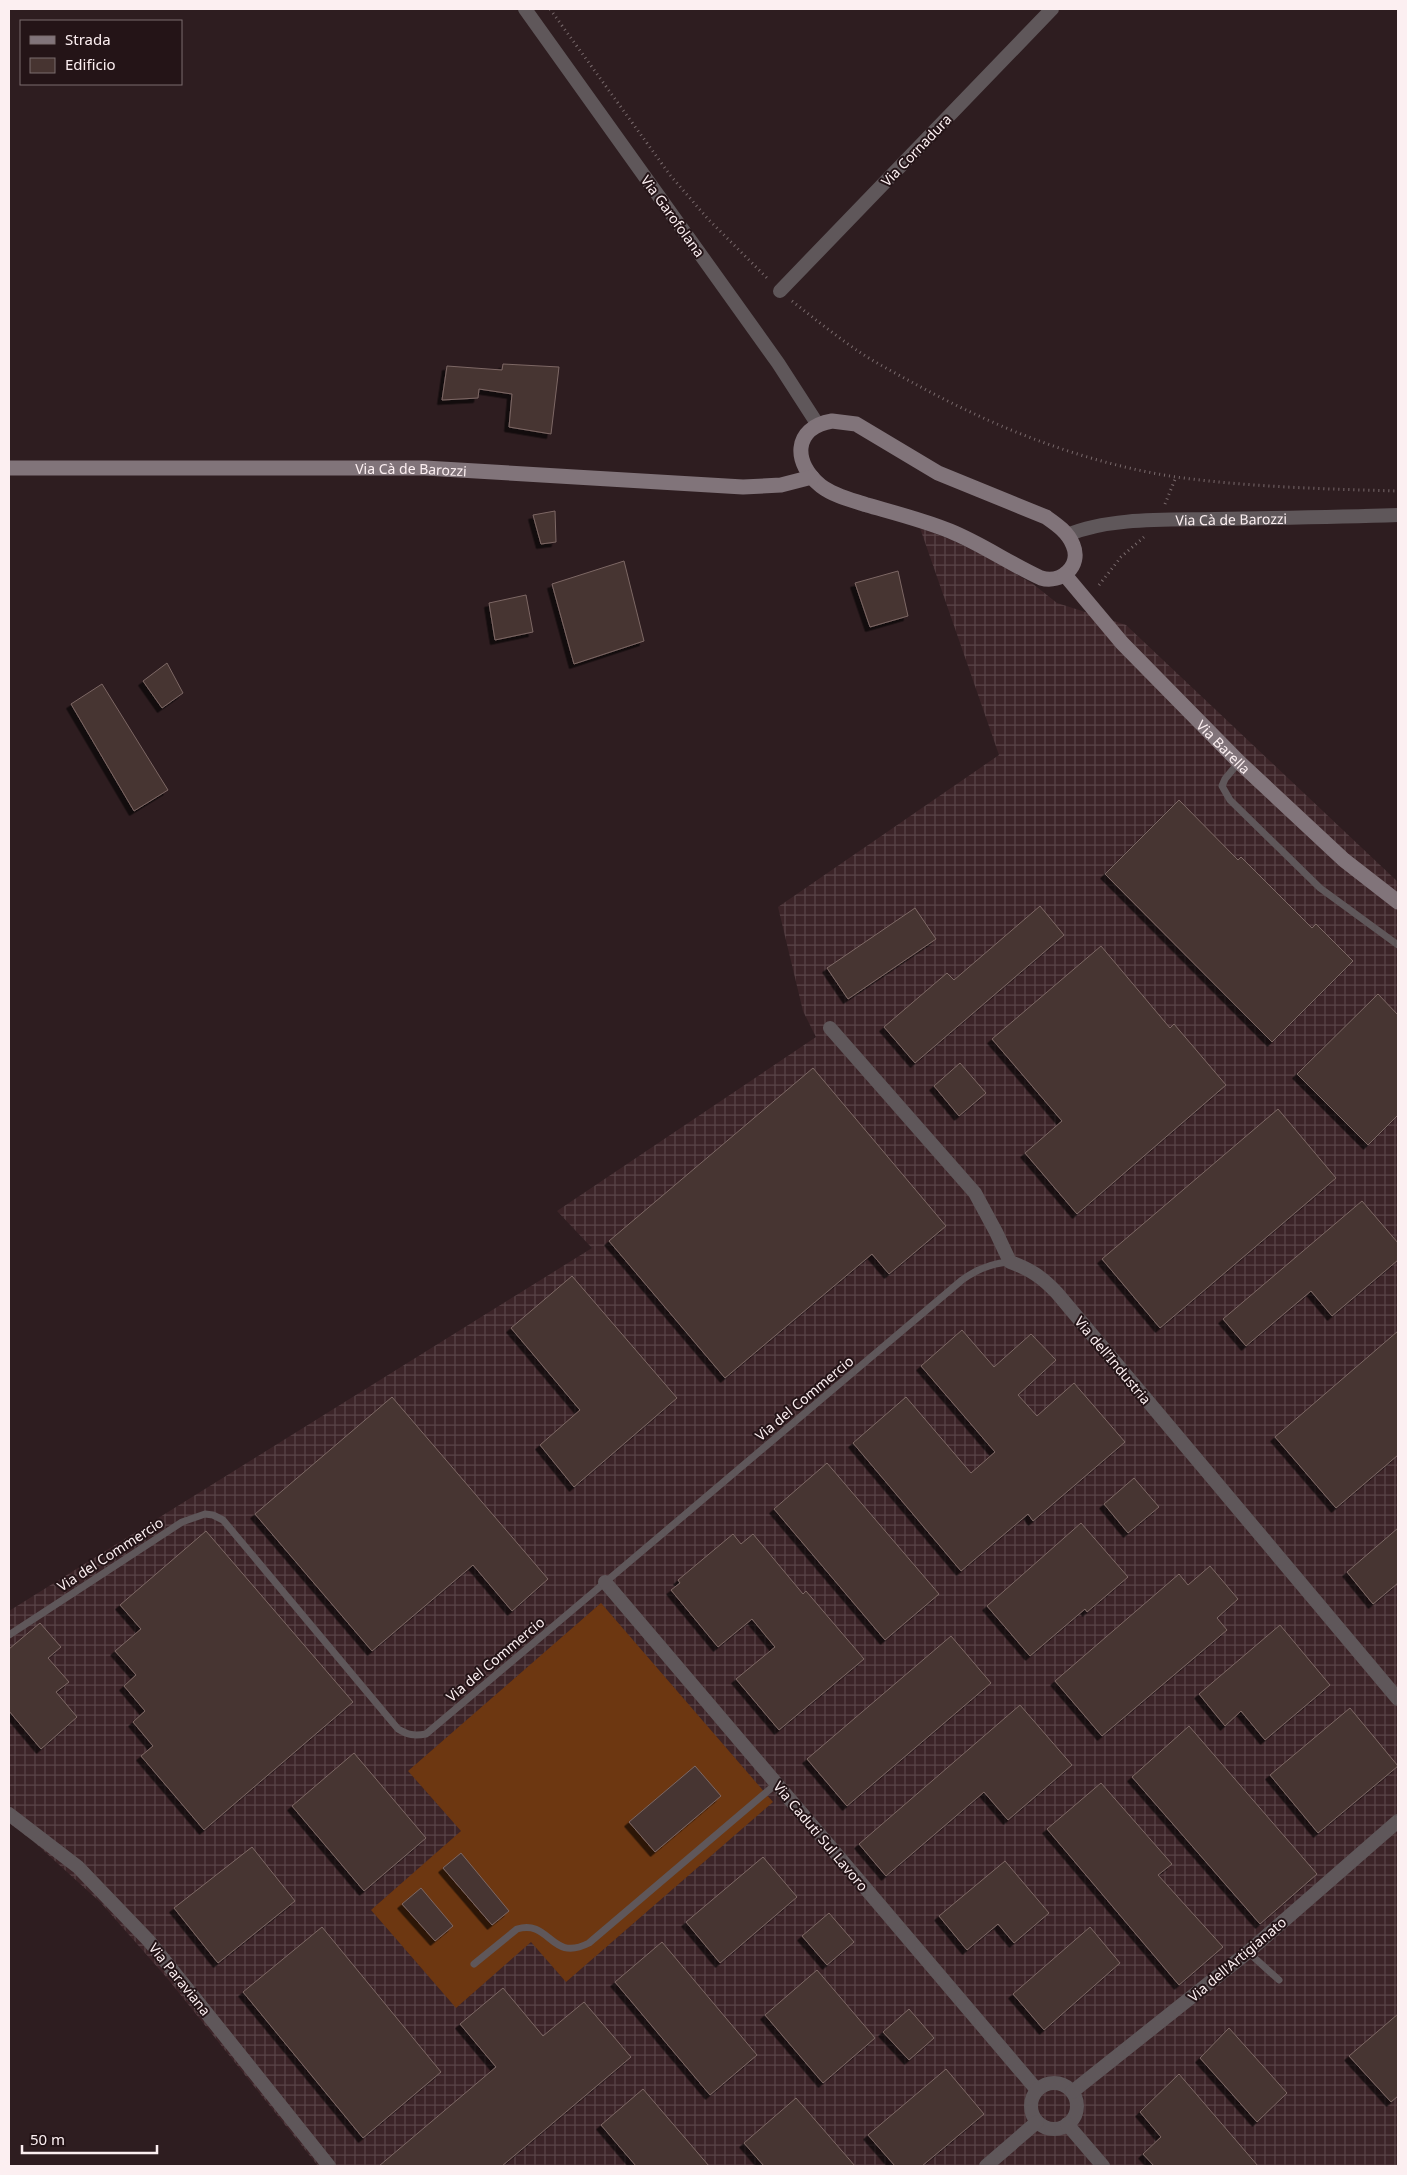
<svg xmlns="http://www.w3.org/2000/svg" width="1407" height="2175" viewBox="0 0 1407 2175" font-family="'Noto Sans',sans-serif">
<defs>
<pattern id="industrial-grid" width="8" height="8" patternUnits="userSpaceOnUse" patternTransform="scale(1.25)"><rect width="8" height="8" fill="#3c2428"/><path d="M0 4h8M4 0v8" fill="none" stroke="#594448"/></pattern>
<filter id="shadow"><feDropShadow dx="-4.5" dy="4.5" stdDeviation="0" flood-color="#0009"/></filter>
</defs>
<rect width="100%" height="100%" fill="#2e1d20"/>
<path fill="url(#industrial-grid)" d="M920 528 952 540 989 558 1033 584 1057 603 1126 625 1398 882V2166H318L167 1978 101 1903 33 1841 9 1823V1611L592 1248 557 1211 816 1037 803 1011 778 907 999 755Z"/>
<path fill="#6d3711" d="M601 1603 773 1802 566 1982 531 1942 456 2008 371 1910 461 1831 408 1771Z"/>
<path fill="#473431" stroke="#7d6865" filter="url(#shadow)" d="M503 364 559 367 551 434 509 427 512 394 479 389 478 398 442 400 447 366 502 370Z
M555 511 556 542 541 544 533 515Z
M624 561 644 641 574 664 552 584Z
M898 571 908 616 870 627 855 583Z
M526 595 533 632 495 640 489 603Z
M167 663 183 693 162 708 143 681Z
M102 684 168 790 134 811 71 704Z
M1179 800 1238 860 1241 857 1312 928 1316 924 1353 961 1272 1042 1105 874Z
M1040 906 1064 935 915 1063 884 1027 947 973 954 980Z
M915 908 936 939 848 999 827 968Z
M1101 946 1170 1028 1174 1024 1226 1085 1077 1214 1025 1153 1062 1121 992 1039Z
M1378 994 1398 1015V1115L1368 1145 1297 1074Z
M960 1063 986 1093 959 1116 934 1086Z
M813 1068 946 1226 889 1274 872 1254 725 1378 609 1241Z
M1278 1109 1336 1178 1160 1328 1102 1259Z
M1362 1201 1398 1243V1260L1332 1316 1311 1291 1246 1346 1223 1319Z
M572 1276 677 1398 574 1487 540 1445 580 1410 511 1328Z
M962 1330 994 1367 1031 1334 1056 1360 1018 1395 1037 1416 1074 1383 1125 1442 1033 1521 1028 1514 961 1571 853 1443 906 1397 971 1473 995 1452 921 1366Z
M1398 1331V1455L1336 1508 1275 1437Z
M392 1397 548 1579 512 1611 473 1565 372 1651 255 1514Z
M827 1463 939 1594 885 1640 774 1509Z
M1134 1478 1159 1507 1128 1533 1104 1504Z
M1081 1523 1128 1577 1087 1612 1085 1609 1030 1656 987 1606Z
M1398 1528V1583L1373 1604 1347 1572Z
M206 1531 353 1702 204 1830 141 1756 153 1746 133 1722 145 1711 124 1686 136 1675 115 1651 141 1629 120 1605Z
M733 1534 741 1544 753 1534 803 1594 806 1591 864 1659 779 1730 736 1679 775 1647 752 1619 718 1647 671 1590 680 1583 678 1580Z
M1210 1566 1238 1599 1217 1618 1227 1630 1102 1736 1055 1681 1179 1574 1188 1585Z
M40 1623 61 1647 48 1658 69 1682 56 1692 77 1717 41 1749 9 1711V1649Z
M1280 1625 1330 1685 1265 1740 1241 1711 1225 1726 1199 1694Z
M951 1636 991 1683 847 1806 807 1759Z
M1020 1705 1072 1765 1008 1820 984 1792 886 1876 859 1844Z
M1350 1708 1398 1766 1318 1833 1270 1775Z
M1189 1726 1317 1874 1260 1924 1132 1777Z
M354 1753 426 1838 364 1891 292 1806Z
M695 1766 721 1796 655 1852 629 1822Z
M1101 1783 1172 1864 1158 1875 1223 1947 1179 1985 1047 1829Z
M252 1847 295 1901 218 1963 174 1908Z
M461 1853 509 1911 492 1925 443 1868Z
M763 1857 797 1897 720 1963 686 1922Z
M1005 1861 1049 1913 1014 1943 998 1924 967 1950 939 1916Z
M421 1888 453 1926 435 1941 402 1904Z
M829 1913 854 1942 827 1965 802 1936Z
M322 1927 441 2072 363 2138 243 1992Z
M1090 1927 1120 1963 1044 2030 1013 1994Z
M662 1942 757 2055 710 2095 615 1982Z
M817 1970 875 2038 823 2083 765 2015Z
M503 1988 543 2036 584 2002 631 2057 502 2166H379L496 2067 460 2024Z
M909 2009 934 2038 909 2060 883 2032Z
M1398 2014V2096L1391 2102 1349 2056Z
M1229 2028 1287 2093 1257 2122 1200 2058Z
M946 2069 984 2114 922 2166H895L868 2135Z
M1179 2074 1258 2166H1154L1143 2154 1161 2137 1140 2112Z
M643 2089 709 2166H636L601 2125Z
M796 2098 855 2166H764L744 2143Z"/>
<g fill="none" stroke-linecap="round" stroke-linejoin="round">
<path stroke="#796a6c" stroke-width="3" stroke-dasharray="1 4" stroke-linecap="butt" d="M550 9 670 175 708 219 769 280
M792 301C815 319 837 337 861 353 879 365 899 375 917 385 998 429 1085 463 1176 477 1249 487 1324 489 1398 491
M1165 504 1176 477
M1099 585 1121 557 1144 537"/>
<path stroke="#5f575a" stroke-width="7" d="M1239 762 1225 779 1222 786 1230 800 1320 888 1398 945
M9 1635 182 1522 205 1514 213 1515 223 1520 398 1729C408 1735 414 1736 426 1734L962 1280C977 1269 991 1263 1010 1262
M1248 1952 1279 1980
M474 1964 517 1929C551 1919 550 1963 589 1943L776 1784"/>
<g stroke="#5f575a" stroke-width="14">
<path d="M525 9 778 363 818 425"/>
<path d="M780 291 1052 9"/>
<path id="s1" d="M1067 535C1110 517 1168 520 1215 519 1276 518 1337 517 1398 515"/>
<path d="M830 1028 975 1193 996 1232 1010 1262C1030 1269 1042 1277 1057 1293L1398 1699"/>
<path d="M605 1582 1037 2090"/>
<path d="M9 1814 78 1867 149 1941 329 2166"/>
<circle cx="1054" cy="2106" r="23"/>
<path d="M1072 2092 1248 1952 1398 1821"/>
<path d="M1067 2124 1103 2166"/>
<path d="M986 2166 1037 2122"/>
</g>
<g stroke="#81747a" stroke-width="15">
<path d="M832 421 856 424 938 473 1046 517C1056 524 1068 532 1073 545 1082 566 1061 584 1041 578 1010 564 982 544 950 531 923 520 895 513 867 505 852 500 834 496 821 486 793 464 792 428 832 421Z"/>
<path id="s2" d="M9 468H425L743 487 781 485 812 477"/>
<path id="s3" d="M1065 575 1122 643 1239 762 1344 860 1398 902"/>
</g>
</g>
<g text-anchor="middle" dominant-baseline="central" stroke-width="4" stroke-linejoin="round" paint-order="stroke">
<g font-size="14" fill="#fceff1" stroke="#241417">
<text transform="translate(916 150) rotate(-46)">Via Cornadura</text>
<text transform="translate(673 216) rotate(54)">Via Garofolana</text>
<text stroke="none"><textPath href="#s2" startOffset="402">Via Cà de Barozzi</textPath></text>
<text stroke="none"><textPath href="#s1" startOffset="166">Via Cà de Barozzi</textPath></text>
<text stroke="none"><textPath href="#s3" startOffset="234">Via Barella</textPath></text>
<text transform="translate(1113 1360) rotate(50)">Via dell’Industria</text>
<text transform="translate(804 1398) rotate(-40)">Via del Commercio</text>
<text transform="translate(110 1554) rotate(-33)">Via del Commercio</text>
<text transform="translate(495 1659) rotate(-40)">Via del Commercio</text>
<text transform="translate(821 1836) rotate(50)">Via Caduti Sul Lavoro</text>
<text transform="translate(1237 1959) rotate(-40)">Via dell'Artigianato</text>
<text transform="translate(180 1979) rotate(51)">Via Paraviana</text>
</g>
</g>
<rect width="1407" height="2175" fill="none" stroke="#fceff1" stroke-width="20"/>
<rect x="20" y="20" width="162" height="65" fill="#241417" stroke="#7a6c6e"/>
<rect x="30" y="36" width="25" height="8" fill="#81747a" stroke="#7a6c6e"/>
<text x="65" y="45" font-size="15" fill="#fceff1">Strada</text>
<rect x="30" y="58" width="25" height="15" fill="#473431" stroke="#7a6c6e"/>
<text x="65" y="70" font-size="15" fill="#fceff1">Edificio</text>
<path d="M22 2145v8h135v-8" fill="none" stroke="#fceff1" stroke-width="2.5"/>
<text x="30" y="2145" font-size="15" fill="#fceff1" stroke="#241417" stroke-width="4" paint-order="stroke">50 m</text>
</svg>
